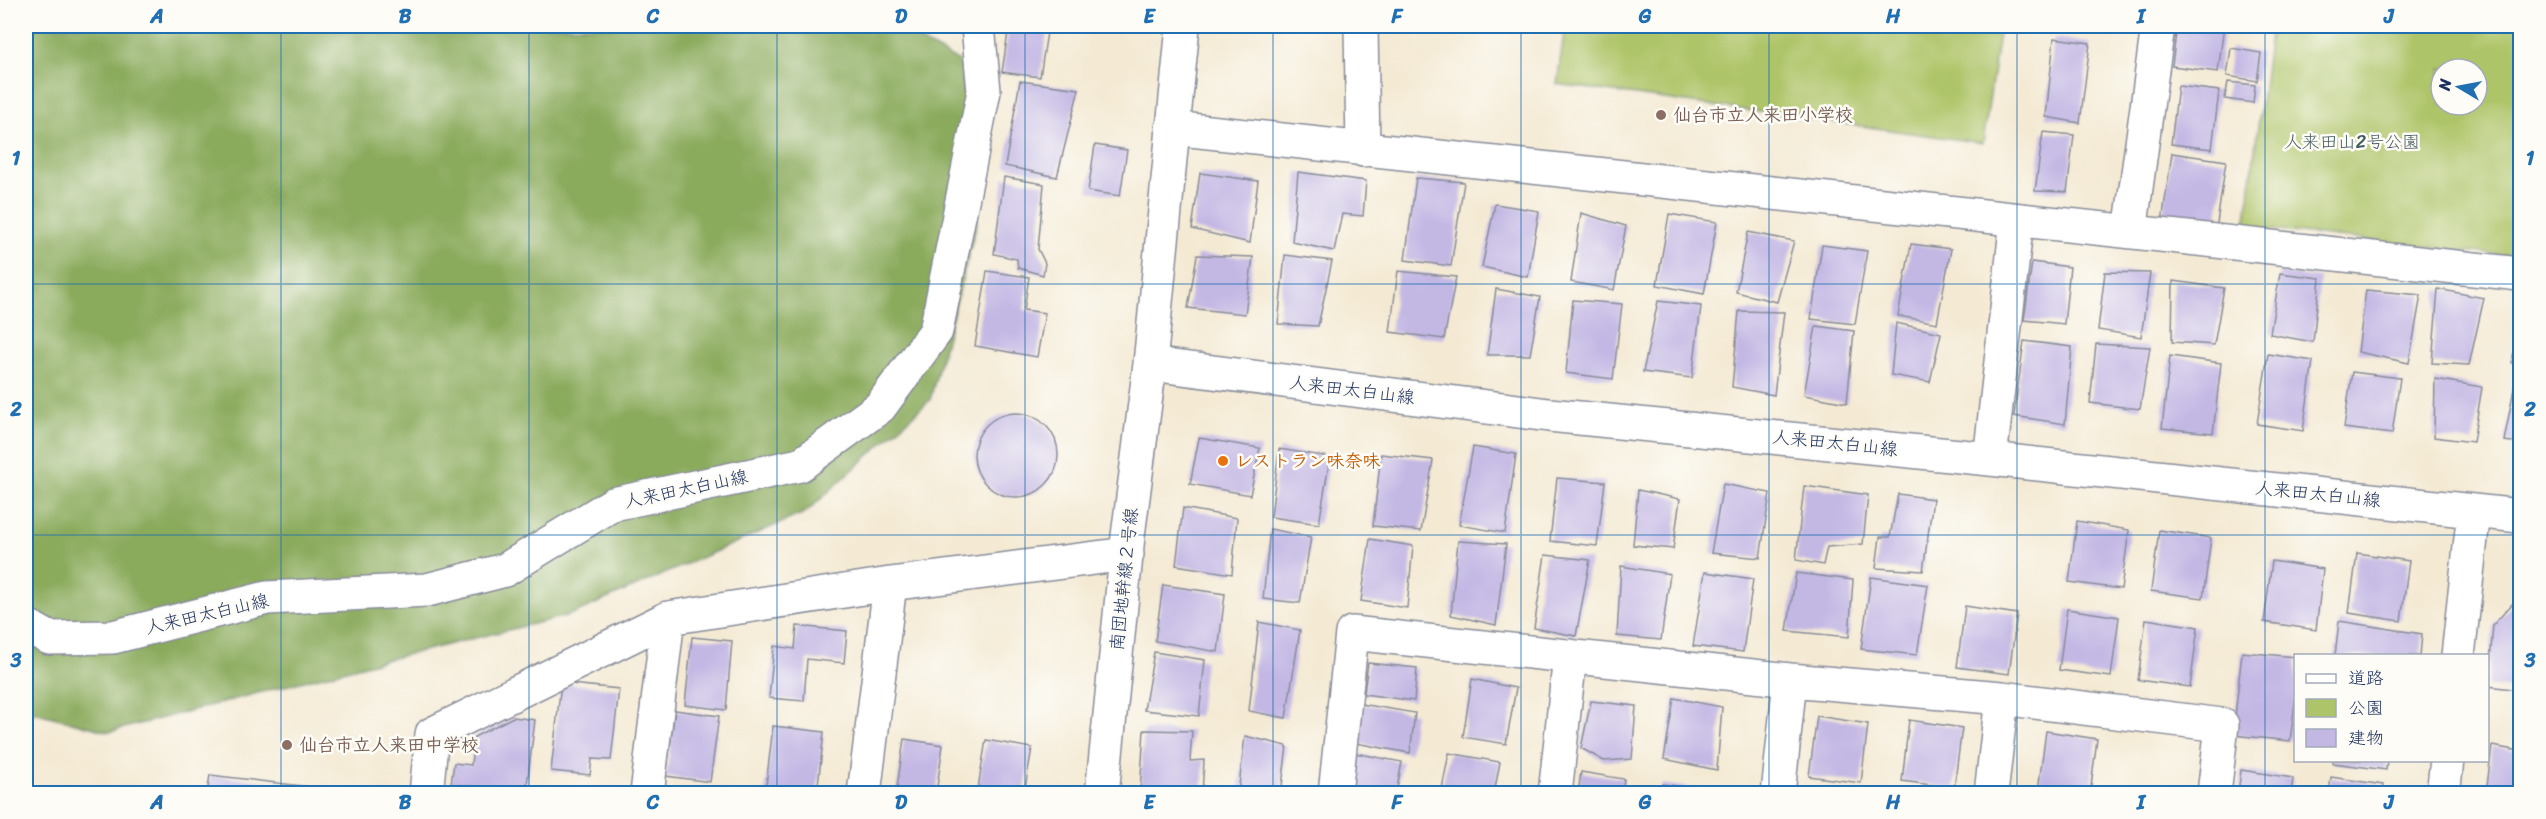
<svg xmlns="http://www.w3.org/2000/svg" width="2546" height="819" viewBox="0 0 2546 819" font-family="Sriracha,'Klee One',sans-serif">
<rect width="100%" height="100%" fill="#fdfcf7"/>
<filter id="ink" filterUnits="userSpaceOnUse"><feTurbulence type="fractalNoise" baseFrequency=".0167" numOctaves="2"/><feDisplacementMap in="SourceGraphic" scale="12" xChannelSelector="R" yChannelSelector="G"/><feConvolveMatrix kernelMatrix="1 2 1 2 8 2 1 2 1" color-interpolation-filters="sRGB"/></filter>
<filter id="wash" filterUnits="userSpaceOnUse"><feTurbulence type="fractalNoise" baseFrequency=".008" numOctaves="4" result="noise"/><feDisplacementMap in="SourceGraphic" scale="24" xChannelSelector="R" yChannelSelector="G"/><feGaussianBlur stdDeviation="1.35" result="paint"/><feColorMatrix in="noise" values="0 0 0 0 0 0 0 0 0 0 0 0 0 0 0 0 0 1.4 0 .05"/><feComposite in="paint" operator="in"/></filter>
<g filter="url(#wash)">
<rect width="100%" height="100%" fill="#f4ead4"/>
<path fill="#aec468" stroke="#647a63" stroke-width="1.5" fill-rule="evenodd" d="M1565 26H2000L1983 143 1557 84Z
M2271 26H2520V257L2245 227ZM2441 69H2477V105H2441Z"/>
<path fill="#8aaa5c" stroke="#526c5d" stroke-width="1.5" d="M26 26H893L960 62 977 223 930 400 806 512 570 615 381 661 109 732 26 710Z"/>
<g id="blocks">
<path fill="#c3b7e4" d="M1009 26H1048L1040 77 1002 72Z
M2177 26H2224L2218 72 2172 66Z
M2054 38 2090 43 2080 123 2046 117Z
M2231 48 2261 53 2257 81 2227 76Z
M1020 81 1079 89 1057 177 1005 166Z
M2228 82 2255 85 2253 103 2225 99Z
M2178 86 2219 91 2212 149 2171 144Z
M2043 132 2074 135 2067 192 2035 191Z
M1095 145 1127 150 1120 196 1088 191Z
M2172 153 2226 161 2216 230 2162 222Z
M1298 172 1366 181 1363 216 1342 214 1334 251 1292 242Z
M1200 173 1258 181 1250 243 1192 229Z
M1004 177 1044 184 1038 249 1045 263 1043 275 1018 268 1017 259 994 254Z
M1416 178 1464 182 1451 266 1405 260Z
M1495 204 1539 211 1528 277 1482 267Z
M1581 213 1626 226 1614 290 1571 282Z
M1669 214 1717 222 1704 294 1657 285Z
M1748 232 1794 241 1777 302 1736 292Z
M1911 244 1951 249 1937 323 1898 316Z
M1822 245 1867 251 1855 324 1811 319Z
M1197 255 1253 257 1245 314 1188 308Z
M1285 255 1332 261 1318 326 1278 324Z
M2032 262 2070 267 2064 324 2024 320Z
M987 271 1029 277 1024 310 1045 313 1037 357 975 346Z
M1398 271 1456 277 1444 339 1390 332Z
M2105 272 2150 273 2141 337 2098 330Z
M2280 273 2320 278 2313 342 2270 334Z
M2173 281 2224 288 2214 345 2172 342Z
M1496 289 1540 297 1530 355H1487Z
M2438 289 2484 298 2469 365 2432 363Z
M2366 290 2421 295 2409 363 2358 352Z
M1573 300 1622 304 1613 379 1566 373Z
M1658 301 1701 306 1692 378 1643 372Z
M1739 311 1784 312 1774 395 1732 387Z
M2519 318H2520V365L2512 363Z
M1896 323 1941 333 1930 382 1891 375Z
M1816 326 1854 331 1847 403 1804 395Z
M2024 341 2072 347 2065 424 2014 416Z
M2096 344 2150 347 2140 409 2090 403Z
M2268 354 2313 361 2303 431 2257 424Z
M2170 356 2221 363 2213 433 2162 428Z
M2352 372 2400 378 2392 434 2344 428Z
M2516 378 2520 379V443L2504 441Z
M2435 379 2482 387 2473 442 2434 437Z
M974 455a42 42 0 1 1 84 0a42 42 0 1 1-84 0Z
M1199 438 1260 448 1250 495 1190 484Z
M1473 447 1516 454 1505 533 1459 525Z
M1279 449 1330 457 1319 524 1271 517Z
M1381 454 1433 460 1421 531 1373 526Z
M1557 478 1605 482 1597 546 1550 541Z
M1723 484 1770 493 1760 558 1711 553Z
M1804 486 1868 495 1863 544 1827 547 1823 565 1796 560Z
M1638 490 1680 499 1673 549 1633 545Z
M1898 494 1933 499 1923 571 1876 568 1880 537H1890Z
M1183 508 1237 518 1232 574 1176 565Z
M2077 521 2129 530 2121 589 2069 582Z
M1270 529 1311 537 1300 603 1263 599Z
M2159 530 2211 538 2203 598 2151 591Z
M1370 539 1413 546 1407 608 1361 601Z
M1458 541 1506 544 1496 625 1451 615Z
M2357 553 2409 561 2401 621 2349 613Z
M1545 555 1590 560 1576 636 1534 628Z
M2272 561 2323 569 2316 630 2264 622Z
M1621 566 1670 574 1661 640 1617 636Z
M1705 572 1753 579 1743 652 1693 646Z
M1796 573 1853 580 1849 637 1787 631Z
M1871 577 1928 585 1917 655 1861 649Z
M1163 585 1225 594 1218 652 1155 641Z
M2514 602 2520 603V690L2488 686 2493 625Z
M1965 606 2017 614 2009 674 1957 667Z
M2067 609 2119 617 2111 677 2059 670Z
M2146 619 2198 627 2190 687 2138 680Z
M2339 621 2422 634 2420 656H2335Z
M1259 622 1300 630 1286 718 1249 711Z
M797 626 847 631 844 663 807 659 804 701 769 698 774 646 795 649Z
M692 637 732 641 726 710 685 705Z
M1154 652 1205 660 1199 716 1144 710Z
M2242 652 2296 657V695L2290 741 2233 735Z
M1368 663 1417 668 1414 701 1364 694Z
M1472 679 1516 688 1506 744 1463 737Z
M561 683 619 689 611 760 592 759 590 775 551 771Z
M1674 698 1722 707 1717 770 1664 759Z
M1591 701 1636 706 1632 759 1604 761 1581 748Z
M1361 704 1415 713 1410 753 1355 743Z
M675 710 719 716 710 782 666 776Z
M1817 716 1868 724 1861 783 1809 776Z
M513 717 535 720 526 793 451 784 454 763 471 765 474 737Z
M1909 720 1962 728 1954 788 1902 781Z
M773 726 824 732 817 794H765Z
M1144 730 1192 731 1190 761 1204 760 1202 794 1140 792Z
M2046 731 2097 739 2090 794 2038 791Z
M1245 736 1287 746 1281 794H1238Z
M904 739 943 745 936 794H896Z
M986 740 1032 748 1024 794H977Z
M2492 746 2520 751V794H2486Z
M1355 753 1402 762 1397 788 1424 794H1352Z
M1449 753 1500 762 1494 794H1441Z
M2333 760H2387L2386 770 2333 763Z
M2241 770 2293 778 2291 794H2238Z
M1581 772 1624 779 1622 794H1578Z
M210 775 336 790 335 794H207Z
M2331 777 2383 785 2382 794H2329Z
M1662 784 1705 790V794H1660Z
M1810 788 1838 792V794H1809Z"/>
</g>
</g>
<g filter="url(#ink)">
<use href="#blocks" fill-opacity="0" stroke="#888c99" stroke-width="1.5"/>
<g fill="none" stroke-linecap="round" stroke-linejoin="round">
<g stroke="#888c99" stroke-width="36">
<path id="minor" d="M1361 26 1363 150
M1172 128 2520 274
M2130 232 2158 26
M1150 364 1549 415 1990 459 2520 516
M1990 459 2017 220
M26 625 49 638 113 637 267 598 427 590 505 570 613 504 800 465 880 407 936 331 984 91 978 26
M2458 656 2474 511
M426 794 432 734 668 618 890 584 1127 554
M647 794 668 618
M864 794 890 584
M1102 794 1128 536 1150 364 1183 26
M1335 794 1352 633 1790 680 2002 698 2222 725 2214 794
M1555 794 1570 656
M1778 794 1790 680
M1991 794 2002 698
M2443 794 2447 760"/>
</g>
<use href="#minor" stroke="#fff" stroke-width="33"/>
</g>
</g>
<path fill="none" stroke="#1f6fb2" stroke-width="1.5" stroke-opacity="0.55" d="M281 26V794M529 26V794M777 26V794M1025 26V794M1273 26V794M1521 26V794M1769 26V794M2017 26V794M2265 26V794M26 284H2520M26 535H2520"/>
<g fill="#8d6e63" stroke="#fdfcf7" stroke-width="2">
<circle cx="1661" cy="115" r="6"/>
<circle cx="287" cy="745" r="6"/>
</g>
<circle fill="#e8710a" stroke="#fdfcf7" stroke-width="2" cx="1223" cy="461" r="6"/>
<g text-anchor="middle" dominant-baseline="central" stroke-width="5" stroke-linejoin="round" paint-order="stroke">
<g font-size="18" font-weight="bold" fill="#785e54" stroke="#fdfcf7" text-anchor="start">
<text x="1673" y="115">仙台市立人来田小学校</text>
<text x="299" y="745">仙台市立人来田中学校</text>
</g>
<g font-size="18" fill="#475c61" stroke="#fdfcf7">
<text x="2352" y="142">人来田山2号公園</text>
</g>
<g font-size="18" fill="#1b2f5e" stroke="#fdfcf7">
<text transform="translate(1352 390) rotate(7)">人来田太白山線</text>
<text transform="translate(1835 443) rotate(6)">人来田太白山線</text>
<text transform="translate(686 489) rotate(-12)">人来田太白山線</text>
<text transform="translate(2318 494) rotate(6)">人来田太白山線</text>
<text transform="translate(1124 579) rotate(-84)">南団地幹線２号線</text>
<text transform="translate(207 614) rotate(-13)">人来田太白山線</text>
</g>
<g font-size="18" font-weight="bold" fill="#c56008" stroke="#fdfcf7" text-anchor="start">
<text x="1235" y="461">レストラン味奈味</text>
</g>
</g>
<rect width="2546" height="819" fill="none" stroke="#fdfcf7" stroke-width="66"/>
<rect x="2294" y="654" width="195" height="108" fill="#fdfcf7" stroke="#a3aaba" stroke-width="1.5"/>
<rect x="2306" y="674" width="30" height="9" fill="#ffffff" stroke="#a3aaba" stroke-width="1.5"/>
<text x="2348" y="684" font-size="18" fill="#1b2f5e">道路</text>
<rect x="2306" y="699" width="30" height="18" fill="#aec468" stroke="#a3aaba" stroke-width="1.5"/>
<text x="2348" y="714" font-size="18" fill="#1b2f5e">公園</text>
<rect x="2306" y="729" width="30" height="18" fill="#c3b7e4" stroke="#a3aaba" stroke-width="1.5"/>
<text x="2348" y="744" font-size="18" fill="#1b2f5e">建物</text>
<g transform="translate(2459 87) rotate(280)"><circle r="28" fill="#fdfcf7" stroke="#a3aaba" stroke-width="1.5"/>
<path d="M0-4.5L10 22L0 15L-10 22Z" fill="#1f6fb2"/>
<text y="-9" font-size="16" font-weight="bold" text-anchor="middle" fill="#1b2f5e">N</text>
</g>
<rect x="33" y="33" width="2480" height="753" fill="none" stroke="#1f6fb2" stroke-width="2"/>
<g font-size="20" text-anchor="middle" font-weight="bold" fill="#1f6fb2">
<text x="157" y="23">A</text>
<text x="405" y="23">B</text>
<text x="653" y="23">C</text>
<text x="901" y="23">D</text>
<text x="1149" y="23">E</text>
<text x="1397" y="23">F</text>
<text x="1645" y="23">G</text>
<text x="1893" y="23">H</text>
<text x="2141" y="23">I</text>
<text x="2389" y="23">J</text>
<text x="16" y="165">1</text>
<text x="2530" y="165">1</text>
<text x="16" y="416">2</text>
<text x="2530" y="416">2</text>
<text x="16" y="667">3</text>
<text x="2530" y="667">3</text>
<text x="157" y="809">A</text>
<text x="405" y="809">B</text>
<text x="653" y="809">C</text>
<text x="901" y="809">D</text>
<text x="1149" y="809">E</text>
<text x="1397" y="809">F</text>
<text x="1645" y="809">G</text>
<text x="1893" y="809">H</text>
<text x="2141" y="809">I</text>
<text x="2389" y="809">J</text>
</g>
</svg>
